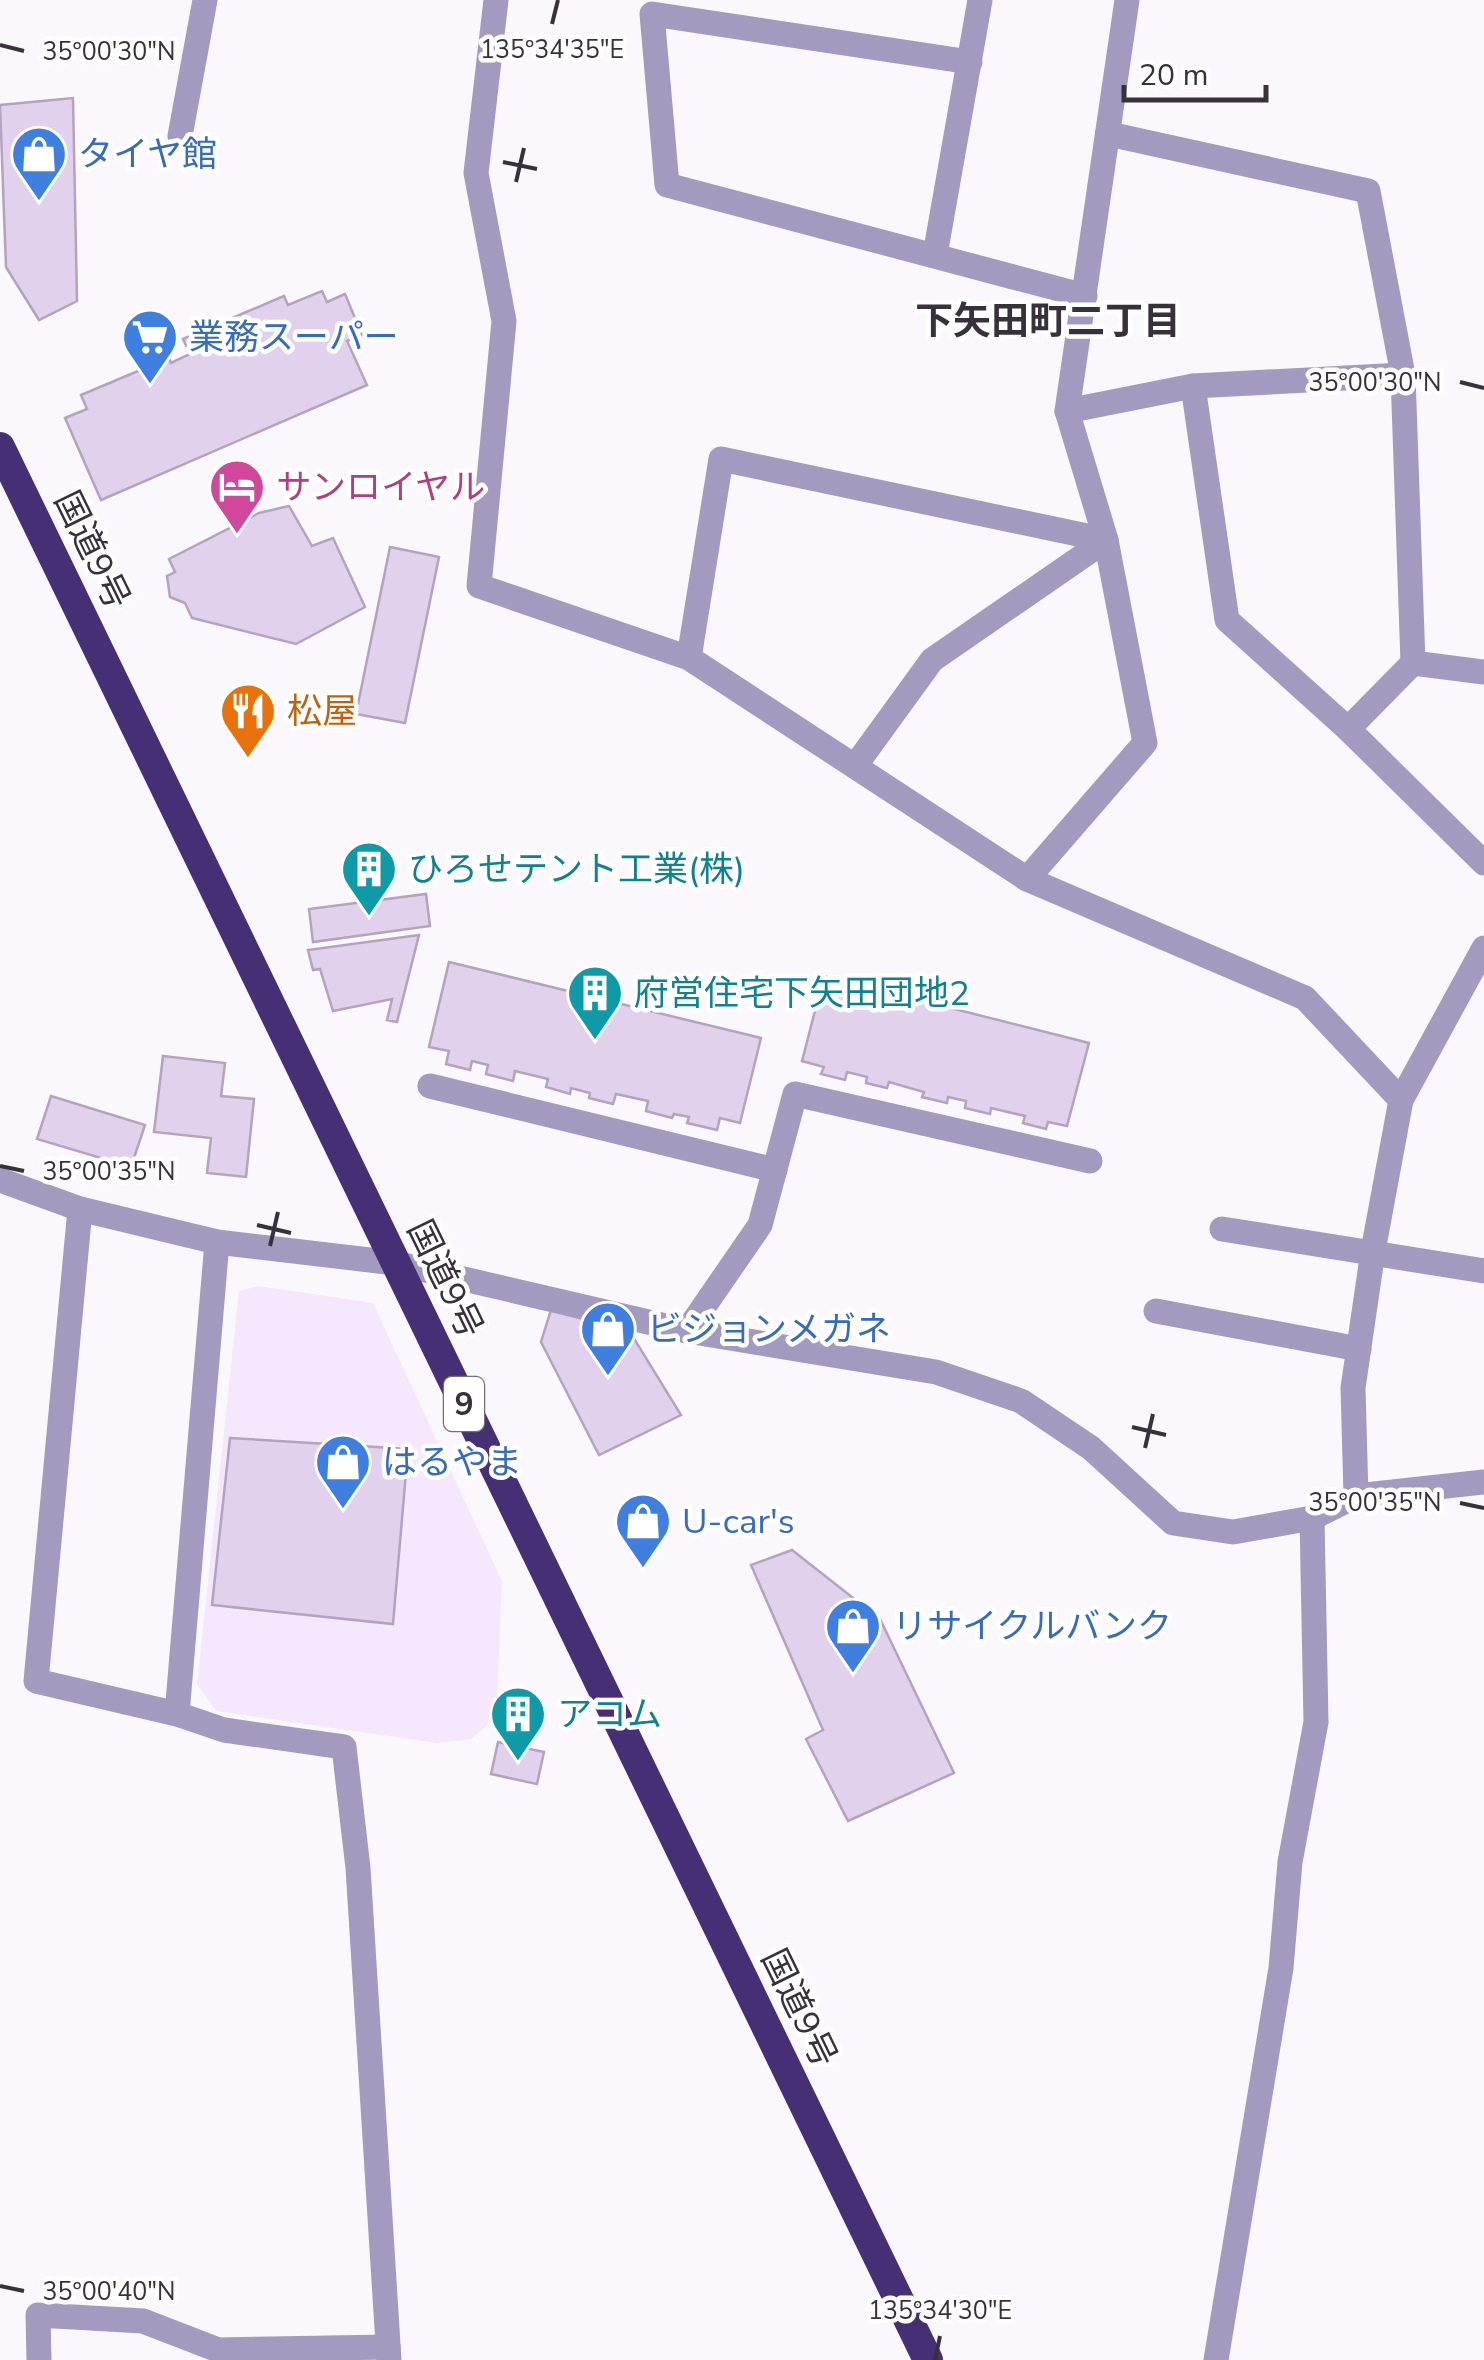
<svg xmlns="http://www.w3.org/2000/svg" width="1484" height="2360" font-family="'Nunito Sans','Noto Sans JP',sans-serif">
  <rect width="100%" height="100%" fill="#fbf8fd"/>
  <!-- built -->
  <path fill="#f5e7fd" d="M258,1286L373,1303L502,1581L497,1695L487,1725L471,1739L437,1743L216,1711L197,1684L239,1291Z"/>
  <!-- building -->
  <g fill="#e2d1ed" stroke="#b4a3be" stroke-width="2.5">
    <path d="M73,98L77,301L39,320L6,267L0,105Z"/>
    <path d="M322,291L327,302L345,294L362,335L347,341L367,385L101,500L65,418L87,409L81,395L169,358L171,363L190,354L183,339L284,296L288,305Z"/>
    <path d="M289,506L312,546L333,538L365,607L296,644L192,618L185,603L170,597L167,576L175,572L169,559L259,513Z"/>
    <path d="M390,547L439,557L405,723L356,714Z"/>
    <path d="M426,894L430,926L313,942L309,909Z"/>
    <path d="M419,935L397,1022L387,1020L392,999L333,1011L320,969L313,970L308,950Z"/>
    <path d="M449,962L761,1038L740,1123L720,1118L717,1130L687,1123L689,1117L674,1114L672,1118L646,1111L648,1101L616,1094L613,1104L589,1098L590,1093L571,1088L570,1094L546,1087L548,1079L515,1071L513,1081L486,1074L488,1065L472,1061L470,1070L446,1064L449,1051L429,1047Z"/>
    <path d="M824,976L1089,1043L1067,1126L1048,1122L1046,1129L1023,1123L1025,1116L991,1108L990,1114L965,1108L966,1101L948,1097L947,1103L922,1097L924,1092L889,1082L887,1088L866,1083L867,1077L847,1072L845,1080L821,1074L824,1067L802,1061Z"/>
    <path d="M163,1056L225,1063L221,1096L254,1099L246,1177L207,1173L211,1138L154,1132Z"/>
    <path d="M51,1096L145,1125L131,1167L37,1139Z"/>
    <path d="M551,1310L630,1332L681,1415L599,1455L541,1342Z"/>
    <path d="M230,1438L408,1449L393,1624L212,1605Z"/>
    <path d="M792,1550L880,1619L954,1773L848,1821L806,1739L823,1730L751,1565Z"/>
    <path d="M498,1742L544,1752L537,1784L491,1774Z"/>
  </g>
  <g fill="none" stroke-linecap="round" stroke-linejoin="round">
    <!-- minor -->
    <g stroke="#a39bbf" stroke-width="25">
      <path d="M496,0L476,173L504,321L479,586L689,658L1027,879L1305,998L1401,1100"/>
      <path d="M970,62L652,14L667,185L1085,296"/>
      <path d="M1109,134L1368,191L1403,375L1413,663L1348,729L1484,863"/>
      <path d="M180,136L205,0"/>
      <path d="M935,255L980,0"/>
      <path d="M1193,386L1227,620L1348,729"/>
      <path d="M1067,411L1193,386L1403,375"/>
      <path d="M689,658L721,459L1106,540L1145,743L1027,879"/>
      <path d="M1413,663L1484,672"/>
      <path d="M855,766L932,660L1106,540L1067,411L1127,0"/>
      <path d="M430,1086L775,1170"/>
      <path d="M0,1180L80,1209L217,1242L395,1263L687,1331L936,1372L1021,1401L1091,1448L1173,1523L1233,1532L1312,1518L1356,1496L1484,1482"/>
      <path d="M80,1209L36,1681L177,1714"/>
      <path d="M1222,1229L1484,1271"/>
      <path d="M217,1242L177,1714L224,1730L344,1747L358,1868L389,2360"/>
      <path d="M1156,1311L1359,1349"/>
      <path d="M687,1331L760,1225L795,1094L1090,1161"/>
      <path d="M1356,1496L1353,1388L1373,1251L1401,1100L1484,948"/>
      <path d="M39,2360L38,2315L143,2321L218,2350L388,2347"/>
      <path d="M1216,2360L1281,1968L1290,1862L1316,1722L1312,1518"/>
    </g>
    <!-- highway -->
    <path stroke="#472f76" stroke-width="30" d="M0,447L928,2360"/>
  </g>
  <!-- ticks -->
  <path fill="none" stroke="#38313c" stroke-width="4" d="M552,24L558,0M0,45L24,51M503,162L537,169M516,182L524,148M1460,382L1484,388M0,1166L24,1171M257,1225L291,1233M270,1246L278,1212M1132,1427L1166,1435M1145,1448L1153,1414M1460,1503L1484,1508M0,2286L24,2291M935,2360L940,2336"/>
  <!-- icons -->
  <defs>
    <g id="shop-pin" transform="scale(2.875)"><path d="M0 17L-7.5 6A9.5 9.5 0 1 1 7.5 6Z" fill="#3f7fe0" stroke="#fff"/><path d="M-5-2.5h2.3a2.7 3.5 0 0 1 5.4 0H5L5.5 6h-11ZM-1.5-2.5h3a1.5 2.3 0 0 0-3 0Z" fill="#fff"/></g>
    <g id="supermarket-pin" transform="scale(2.875)"><path d="M0 17L-7.5 6A9.5 9.5 0 1 1 7.5 6Z" fill="#3f7fe0" stroke="#fff"/><path d="M-6-5.5h2.5l.6 2H6L4.5 2H-2.5L-4.4-4H-6ZM-1.5 3.2a1.3 1.3 0 1 0 .1 0ZM3 3.2a1.3 1.3 0 1 0 .1 0Z" fill="#fff"/></g>
    <g id="hotel-pin" transform="scale(2.875)"><path d="M0 17L-7.5 6A9.5 9.5 0 1 1 7.5 6Z" fill="#d1479c" stroke="#fff"/><path d="M-6-4.5h1.5V1H6V5H4.5V3h-9V5H-6ZM-4 0a1.8 1.8 0 1 1 3.6 0ZM.5 0V-2.5h3Q6-2.5 6 0Z" fill="#fff"/></g>
    <g id="restaurant-pin" transform="scale(2.875)"><path d="M0 17L-7.5 6A9.5 9.5 0 1 1 7.5 6Z" fill="#e8710a" stroke="#fff"/><path d="M-5-6h1v4h1v-4h1v4h1v-4h1v5L-1.5 .5V6h-2V.5L-5-1ZM5-6V6H3V1.5H1.5Q1.5-4 5-6Z" fill="#fff"/></g>
    <g id="building-pin" transform="scale(2.875)"><path d="M0 17L-7.5 6A9.5 9.5 0 1 1 7.5 6Z" fill="#0f9aa8" stroke="#fff"/><path d="M-4-6H4V6H1V3H-1V6H-4ZM-2.5-4.3h1.7v1.8h-1.7ZM.8-4.3h1.7v1.8H.8ZM-2.5-1h1.7V.8h-1.7ZM.8-1h1.7V.8H.8Z" fill="#fff"/></g>
  </defs>
  <g fill-rule="evenodd">
    <use href="#shop-pin" x="39" y="154"/>
    <use href="#supermarket-pin" x="150" y="337"/>
    <use href="#hotel-pin" x="237" y="487"/>
    <use href="#restaurant-pin" x="248" y="711"/>
    <use href="#building-pin" x="369" y="869"/>
    <use href="#building-pin" x="595" y="993"/>
    <use href="#shop-pin" x="608" y="1329"/>
    <use href="#shop-pin" x="343" y="1462"/>
    <use href="#shop-pin" x="643" y="1521"/>
    <use href="#shop-pin" x="853" y="1626"/>
    <use href="#building-pin" x="518" y="1714"/>
  </g>
  <g text-anchor="middle" dominant-baseline="central" stroke-width="9" stroke-linejoin="round" paint-order="stroke">
    <!-- shield labels -->
    <rect fill="#fff" stroke="#746f76" stroke-width="2.5" x="444" y="1377" width="40" height="54" rx="8"/>
    <g font-size="32" font-weight="bold" fill="#38313c">
      <text x="464" y="1404">9</text>
    </g>
    <!-- shop labels -->
    <g font-size="35" fill="#366cbe" stroke="#fff" text-anchor="start">
      <text x="78" y="154">タイヤ館</text>
      <text x="189" y="337">業務スーパー</text>
      <text x="647" y="1329">ビジョンメガネ</text>
      <text x="382" y="1462">はるやま</text>
      <text x="682" y="1521">U-car's</text>
      <text x="892" y="1626">リサイクルバンク</text>
    </g>
    <!-- hotel labels -->
    <g font-size="35" fill="#b23c85" stroke="#fff" text-anchor="start">
      <text x="276" y="487">サンロイヤル</text>
    </g>
    <!-- street labels -->
    <g font-size="35" fill="#38313c" stroke="#fff">
      <text transform="translate(92 550) rotate(64)">国道9号</text>
      <text transform="translate(445 1279) rotate(64)">国道9号</text>
      <text transform="translate(799 2008) rotate(64)">国道9号</text>
    </g>
    <!-- food labels -->
    <g font-size="35" fill="#c56008" stroke="#fff" text-anchor="start">
      <text x="287" y="711">松屋</text>
    </g>
    <!-- culture labels -->
    <g font-size="35" fill="#0d838f" stroke="#fff" text-anchor="start">
      <text x="408" y="869">ひろせテント工業(株)</text>
      <text x="634" y="993">府営住宅下矢田団地2</text>
      <text x="557" y="1714">アコム</text>
    </g>
    <!-- neighbourhood labels -->
    <g font-size="38" font-weight="bold" fill="#38313c" stroke="#fff">
      <text x="1048" y="321">下矢田町二丁目</text>
    </g>
  </g>
  <g font-size="25" text-anchor="middle" fill="#38313c" stroke="#fff" stroke-width="9" stroke-linejoin="round" paint-order="stroke">
    <text x="552" y="58">135°34'35"E</text>
    <text x="109" y="60">35°00'30"N</text>
    <text x="1375" y="391">35°00'30"N</text>
    <text x="109" y="1180">35°00'35"N</text>
    <text x="1375" y="1511">35°00'35"N</text>
    <text x="109" y="2300">35°00'40"N</text>
    <text x="940" y="2319">135°34'30"E</text>
  </g>
  <!-- scale -->
  <path d="M1124 85v15h142v-15" fill="none" stroke="#38313c" stroke-width="5"/>
  <text x="1139" y="85" font-size="30" fill="#38313c" stroke="#ffffff" stroke-width="8" paint-order="stroke">20 m</text>
</svg>
